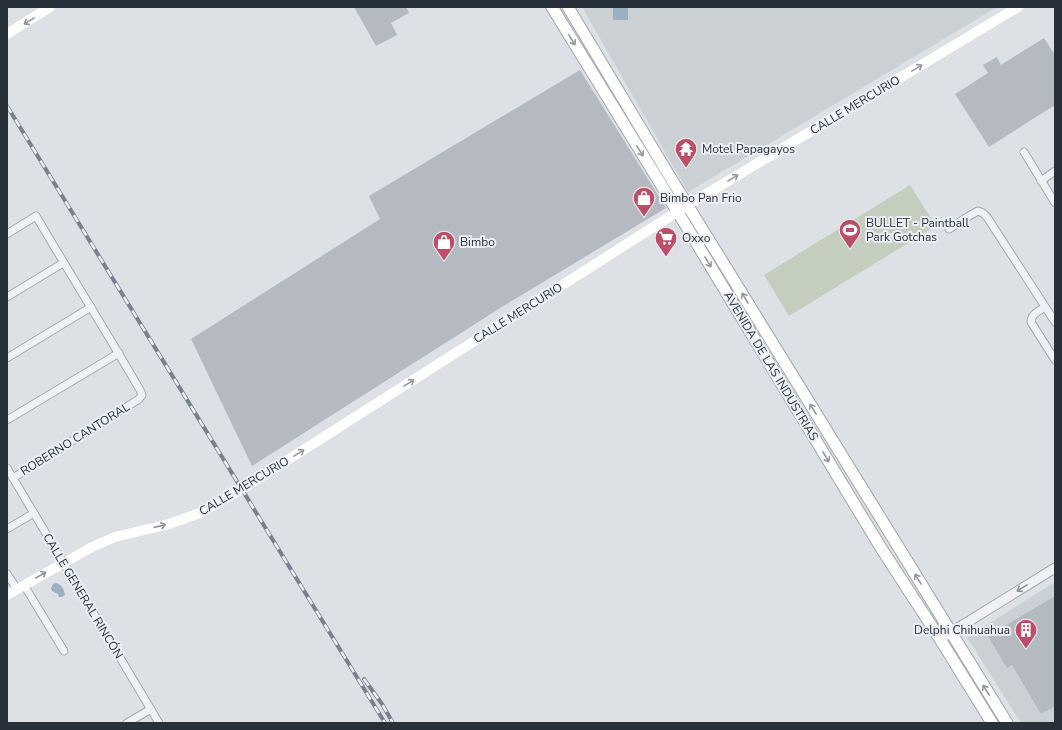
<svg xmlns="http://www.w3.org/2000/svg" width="1062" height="730" font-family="'Nunito Sans',sans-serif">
  <rect width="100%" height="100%" fill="#dde1e5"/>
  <!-- built -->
  <g fill="#cbd0d5">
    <path d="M582,7H997L688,192Z"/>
    <path d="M1055,582V723H1021L967,637Z"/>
  </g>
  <!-- green -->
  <path fill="#c4cebf" d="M910,185L936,226L789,316L764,275Z"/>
  <!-- water -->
  <g fill="#9bb1c1">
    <rect x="613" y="7" width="15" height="13"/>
    <path d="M55,583C62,584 64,589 65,595L62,597H59L58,594L52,591L51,588L53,584Z"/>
  </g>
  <!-- building -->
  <g fill="#b5bac1">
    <path d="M354,7H406L409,13L391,23L397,35L376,46Z"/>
    <path d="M1044,38L1055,55V105L989,147L955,94L988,73L983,65L997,57L1001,65Z"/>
    <path d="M580,70L666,208L505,305L252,466L191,339L380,219L369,196Z"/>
    <path d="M1055,596V706L1041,714L1012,665L1007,668L988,636Z"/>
  </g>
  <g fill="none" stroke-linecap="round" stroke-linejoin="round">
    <!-- minor casing -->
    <g stroke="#a3a8ae" stroke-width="9">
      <g id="minor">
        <path d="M1024,152L1055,203"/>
        <path d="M1041,181L1055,171"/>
        <path d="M949,229L969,216L978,211L983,213L987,217L1055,322"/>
        <path d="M7,234L36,216C70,274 106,331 140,390L142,395L139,399L136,401L13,478"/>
        <path d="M7,297L63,263"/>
        <path d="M1045,307C1039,311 1031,314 1031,322L1055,360"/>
        <path d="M7,358L91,307"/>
        <path d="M7,420L119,353"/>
        <path d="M7,468L159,723"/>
        <path d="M7,529L34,513"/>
        <path d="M7,574L17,589"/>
        <path d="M24,585L64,651"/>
        <path d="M127,723L151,709"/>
      </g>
    </g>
    <!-- tertiary casing -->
    <g stroke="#a3a8ae" stroke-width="11">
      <path id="tertiary" d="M940,639L1055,568"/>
    </g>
    <!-- primary casing -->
    <g stroke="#9da6af" stroke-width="13">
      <g id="primary">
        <path d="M552,7L665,191L881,548L940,639L992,723"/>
        <path d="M568,7L667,172L1007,723"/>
      </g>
    </g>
    <!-- minor -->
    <use href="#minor" stroke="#eff1f4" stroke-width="7"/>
    <!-- tertiary -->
    <use href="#tertiary" stroke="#eff1f4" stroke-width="9"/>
    <!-- secondary -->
    <g stroke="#fff" stroke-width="10">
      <path d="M7,34L50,7"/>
      <path d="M7,595L92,547L115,537L169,524L200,513L242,489L688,205L1018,7"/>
    </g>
    <!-- primary -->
    <use href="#primary" stroke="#fff" stroke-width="11"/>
    <!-- rail casing -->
    <g stroke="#78818c" stroke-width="4">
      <g id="rail">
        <path d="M7,106L385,723"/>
        <path d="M364,679L382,704L393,723"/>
      </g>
    </g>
    <!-- rail -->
    <use href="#rail" stroke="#eceff3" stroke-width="2.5" stroke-dasharray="8" stroke-linecap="butt"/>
  </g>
  <!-- one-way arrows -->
  <defs><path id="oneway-shaft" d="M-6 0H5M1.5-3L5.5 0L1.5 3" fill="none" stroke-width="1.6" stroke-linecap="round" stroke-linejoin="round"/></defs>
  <g stroke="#94989c">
    <use href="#oneway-shaft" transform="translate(29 21) rotate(148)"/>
    <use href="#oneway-shaft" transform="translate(572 40) rotate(58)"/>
    <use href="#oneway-shaft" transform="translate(917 68) rotate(-31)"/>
    <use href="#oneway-shaft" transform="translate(640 151) rotate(58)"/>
    <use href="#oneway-shaft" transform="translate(733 178) rotate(-31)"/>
    <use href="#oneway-shaft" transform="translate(708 262) rotate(59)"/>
    <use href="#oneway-shaft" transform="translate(745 298) rotate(-121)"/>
    <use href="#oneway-shaft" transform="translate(409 383) rotate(-32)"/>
    <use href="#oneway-shaft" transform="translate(813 409) rotate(-122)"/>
    <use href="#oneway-shaft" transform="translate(299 453) rotate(-32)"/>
    <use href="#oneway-shaft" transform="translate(826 457) rotate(59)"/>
    <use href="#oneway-shaft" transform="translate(160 526) rotate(-13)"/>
    <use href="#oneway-shaft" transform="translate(41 575) rotate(-30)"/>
    <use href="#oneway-shaft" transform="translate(918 579) rotate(-122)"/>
    <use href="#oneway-shaft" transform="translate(986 690) rotate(-122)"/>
  </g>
  <use stroke="#8c9096" href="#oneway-shaft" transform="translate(1022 588) rotate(149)"/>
  <!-- icons -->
  <defs>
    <g id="temple-pin" transform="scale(1.15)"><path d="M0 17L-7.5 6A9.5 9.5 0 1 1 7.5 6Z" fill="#bd4e67" stroke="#eceff3"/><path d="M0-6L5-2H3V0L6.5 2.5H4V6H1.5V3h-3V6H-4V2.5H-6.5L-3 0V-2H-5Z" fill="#fff"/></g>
    <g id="shop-pin" transform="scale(1.15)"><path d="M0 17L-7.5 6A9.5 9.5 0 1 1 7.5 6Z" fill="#bd4e67" stroke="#eceff3"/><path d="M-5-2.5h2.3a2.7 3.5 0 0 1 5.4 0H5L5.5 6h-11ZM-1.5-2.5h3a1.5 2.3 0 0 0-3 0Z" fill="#fff"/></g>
    <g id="stadium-pin" transform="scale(1.15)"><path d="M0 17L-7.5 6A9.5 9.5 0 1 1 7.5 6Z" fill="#bd4e67" stroke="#eceff3"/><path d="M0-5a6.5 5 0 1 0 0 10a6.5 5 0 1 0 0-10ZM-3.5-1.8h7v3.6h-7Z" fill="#fff"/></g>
    <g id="supermarket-pin" transform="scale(1.15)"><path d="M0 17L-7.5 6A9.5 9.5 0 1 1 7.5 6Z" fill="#bd4e67" stroke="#eceff3"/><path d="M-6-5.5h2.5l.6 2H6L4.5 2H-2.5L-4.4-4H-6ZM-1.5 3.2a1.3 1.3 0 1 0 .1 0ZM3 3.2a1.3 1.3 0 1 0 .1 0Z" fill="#fff"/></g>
    <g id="building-pin" transform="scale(1.15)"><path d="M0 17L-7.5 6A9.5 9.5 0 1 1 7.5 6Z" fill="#bd4e67" stroke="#eceff3"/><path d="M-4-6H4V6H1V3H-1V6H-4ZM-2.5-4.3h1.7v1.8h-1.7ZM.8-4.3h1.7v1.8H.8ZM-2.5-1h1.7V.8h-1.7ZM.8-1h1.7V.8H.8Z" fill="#fff"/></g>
  </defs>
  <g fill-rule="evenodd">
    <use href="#temple-pin" x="686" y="149"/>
    <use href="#shop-pin" x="644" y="198"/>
    <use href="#stadium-pin" x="850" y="230"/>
    <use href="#supermarket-pin" x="666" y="238"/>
    <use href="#shop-pin" x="444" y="242"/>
    <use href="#building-pin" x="1026" y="630"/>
  </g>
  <g text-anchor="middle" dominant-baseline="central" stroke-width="4" stroke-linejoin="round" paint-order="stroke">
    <!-- street labels -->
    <g font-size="12" fill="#283039" stroke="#eceff3">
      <text transform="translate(855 105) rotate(-31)">CALLE MERCURIO</text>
      <text transform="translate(518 313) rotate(-32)">CALLE MERCURIO</text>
      <text transform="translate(771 366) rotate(59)">AVENIDA DE LAS INDUSTRIAS</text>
      <text transform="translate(75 439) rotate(-32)">ROBERNO CANTORAL</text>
      <text transform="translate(244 486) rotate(-31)">CALLE MERCURIO</text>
      <text transform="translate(83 596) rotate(59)">CALLE GENERAL RINCÓN</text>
    </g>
    <!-- poi labels -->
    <g font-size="12" fill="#283039" stroke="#eceff3" text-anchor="start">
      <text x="702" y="149">Motel Papagayos</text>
      <text x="660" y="198">Bimbo Pan Frio</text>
      <text x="866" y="223">BULLET - Paintball<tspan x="866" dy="14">Park Gotchas</tspan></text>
      <text x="682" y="238">Oxxo</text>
      <text x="460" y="242">Bimbo</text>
      <text x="1010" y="630" text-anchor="end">Delphi Chihuahua</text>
    </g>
  </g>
  <!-- border -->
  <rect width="1062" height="730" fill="none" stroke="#283039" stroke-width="16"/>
</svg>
